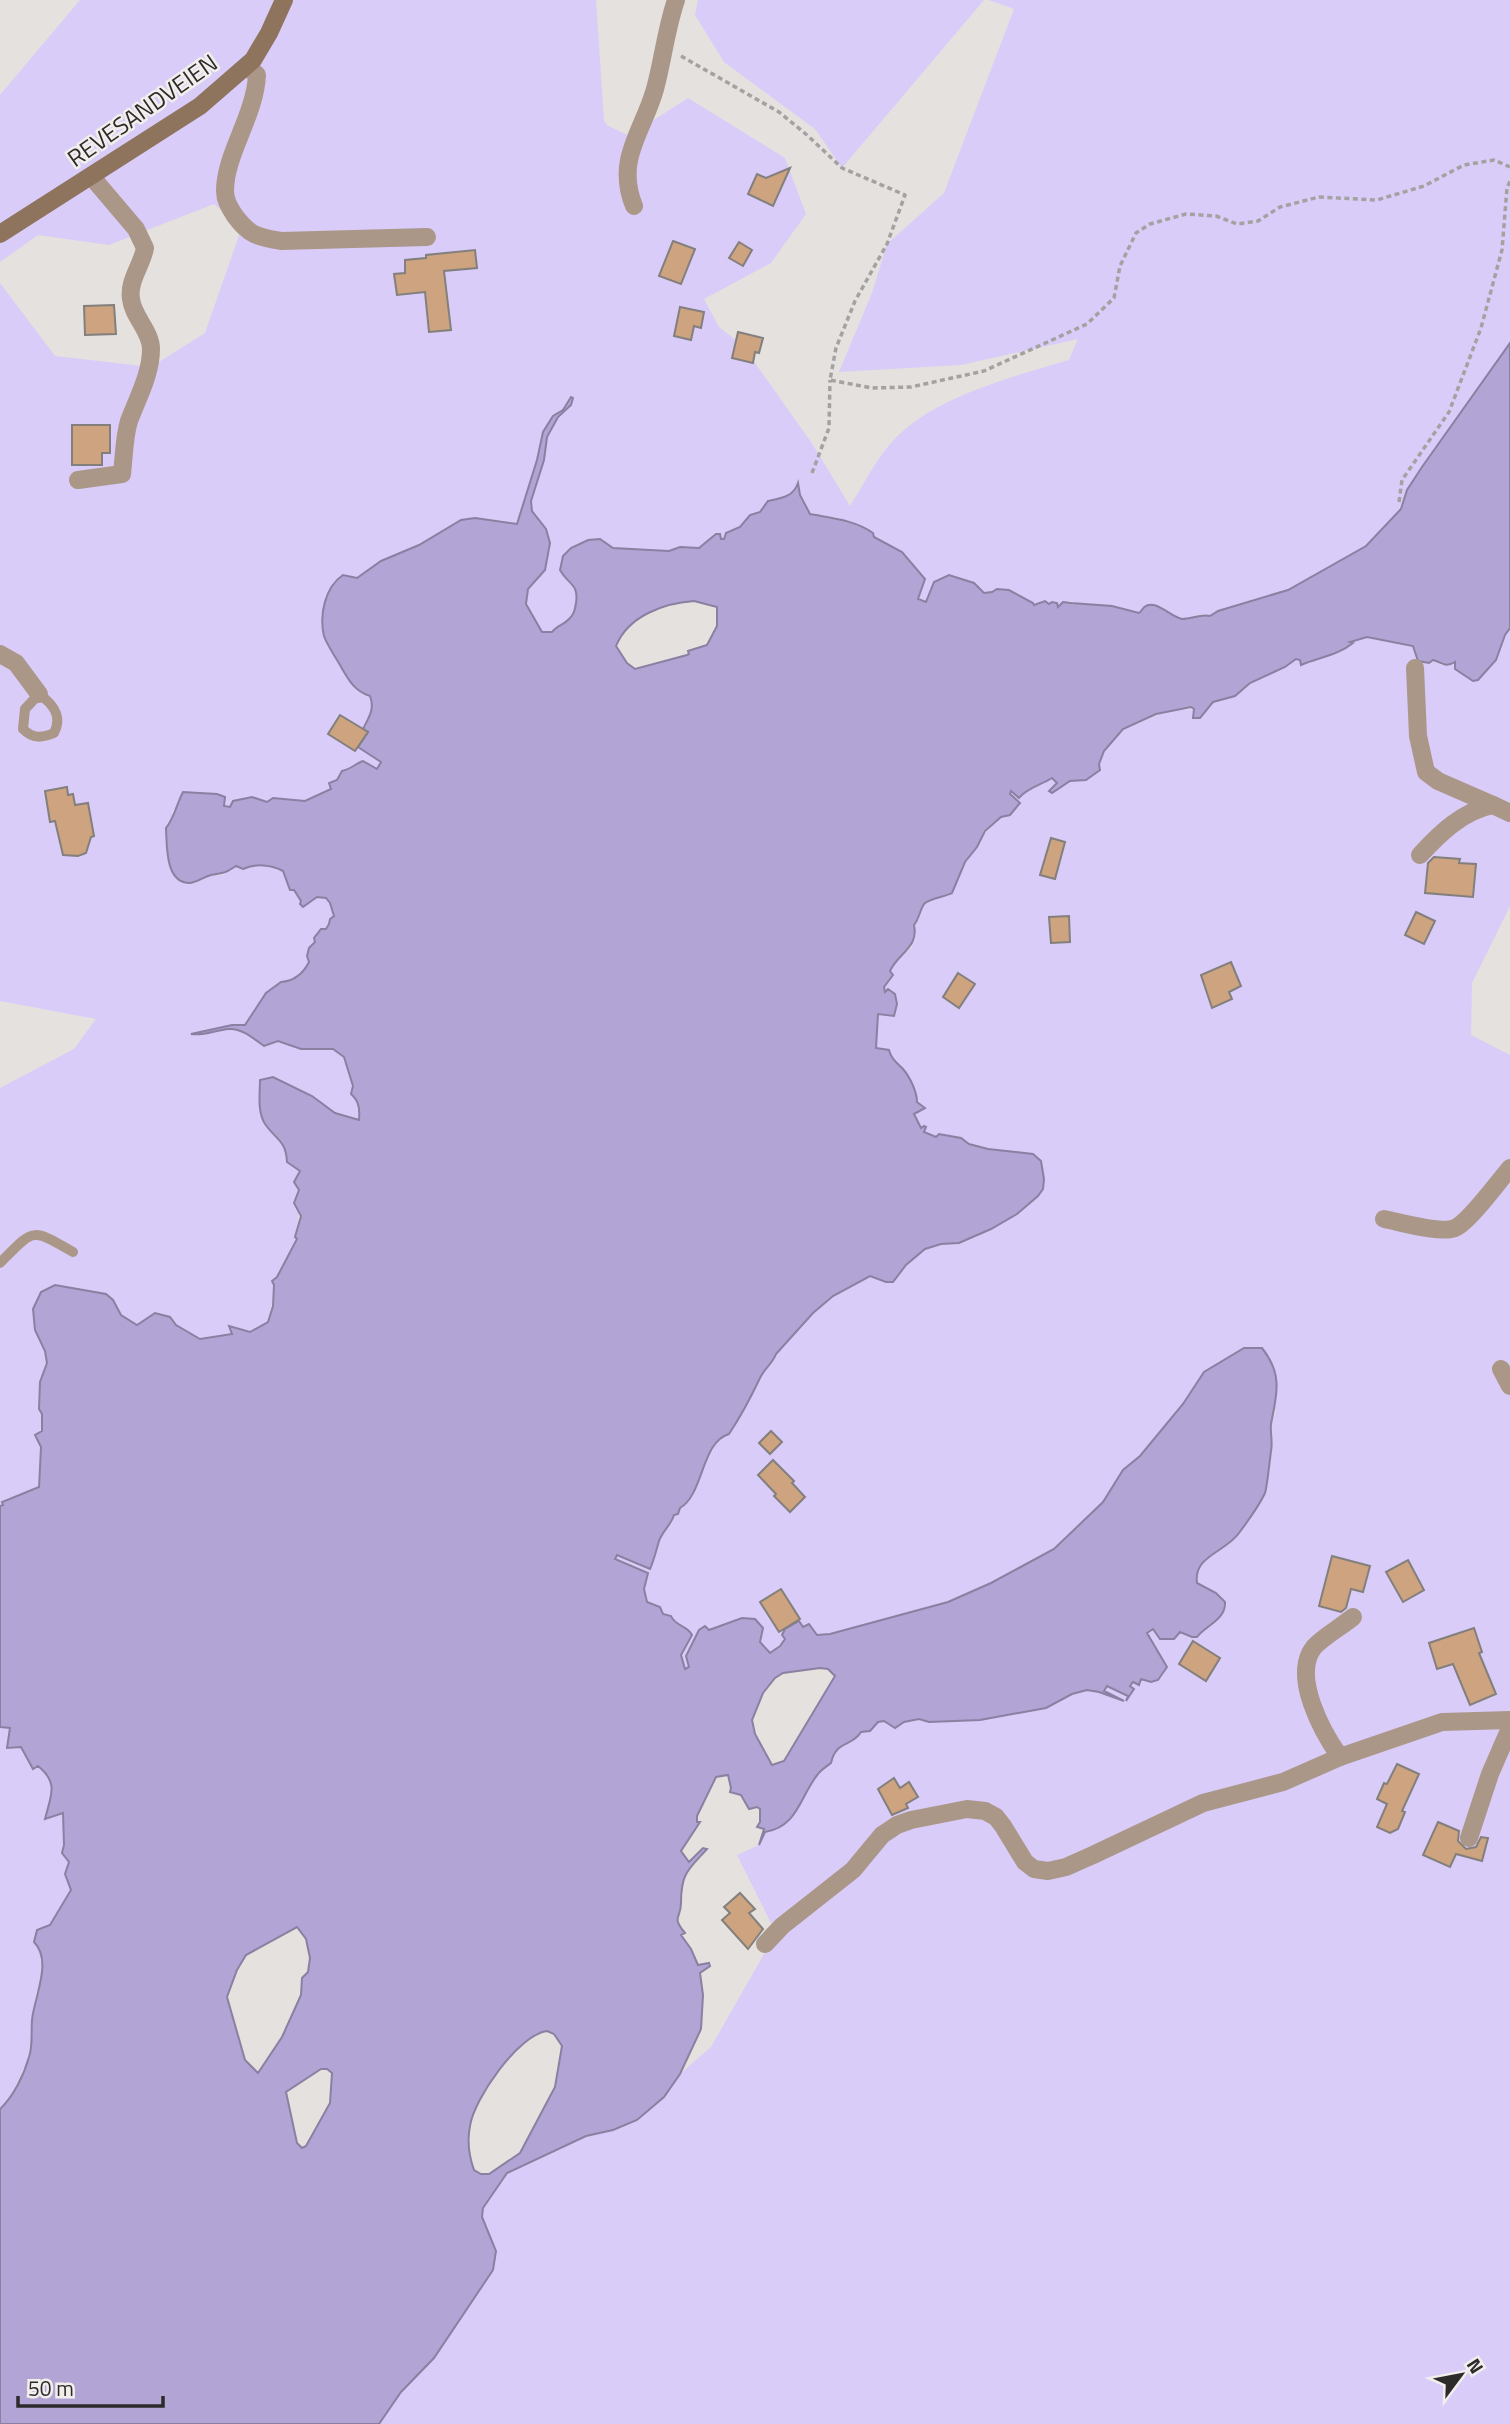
<svg xmlns="http://www.w3.org/2000/svg" width="1510" height="2424" font-family="'Titillium Web',sans-serif">
  <rect width="100%" height="100%" fill="#e4e1df"/>
  <!-- green -->
  <g fill="#d9ccf9">
    <path d="M80,0H596L604,121L607,125L629,136L688,98L785,158L806,214L771,263L704,299L719,327L743,346L813,445L850,506C863,486 875,461 891,443C931,397 1012,377 1069,360L1078,339L961,365L839,372L872,293L887,244L944,193L1014,9L989,0H1510V343L1422,467L1407,490L1401,509L1366,546L1288,590L1218,611L1210,616L1201,614L1186,619H1177L1168,612L1139,613L1068,601L1057,608L1049,604L1034,606L1033,603L1009,590L984,593L974,583L927,602L918,599L925,579L902,552L873,537L866,528L835,517L810,514L800,495L799,485L786,498L768,501L760,512L750,515L740,527L726,533L724,539L716,534L699,548L680,547L669,551L613,548L561,573C574,585 586,602 570,619C564,625 557,625 552,633L542,632C525,603 518,594 545,570L546,529L532,511L531,501L544,460L547,437L558,417L571,405L553,416L543,432L537,460L517,524L476,518L461,520L419,545L381,561L357,578L343,575L361,693L370,696C375,709 369,717 363,729L368,732L381,762L377,769L363,761L337,780L332,789L305,801L267,802L259,798L230,807L173,810L171,822L193,883L211,875H223L236,866H266L283,871L290,890H294L301,901L317,897L326,898L330,903L334,916L326,929H321C312,941 311,960 303,975L289,979L266,993L245,1025H232L193,1034C207,1036 220,1027 233,1029C245,1031 255,1040 264,1046L278,1041L301,1049L333,1048L344,1057L360,1110L359,1121L335,1113L312,1096L265,1124C277,1136 286,1144 287,1162L300,1171C298,1194 301,1213 295,1237L297,1239L277,1277L268,1322L250,1332L230,1326L233,1334L200,1339L176,1325L170,1318L138,1325L121,1315L113,1300L35,1330L45,1351L47,1363L40,1383L39,1408L42,1414V1431L38,1483L39,1488L2,1502L3,1505L0,1506V1088L74,1049L96,1019L0,1001V283L55,356L151,367L205,333L242,227L214,204L109,245L38,235L0,262V95Z"/>
    <path d="M698,0H984L842,168L815,129L724,62L695,15Z"/>
    <path d="M1510,628V906L1472,983L1471,1035L1510,1055V2424H379L401,2392L434,2358L496,2251L482,2217L483,2208L507,2173L586,2136L613,2130L637,2120L664,2097L680,2074L711,2047L776,1933L737,1855L759,1845L765,1832C798,1827 800,1796 818,1774C821,1770 827,1766 831,1763C836,1740 852,1747 861,1732L870,1731L878,1722L884,1721L895,1727C907,1721 916,1718 929,1722L1046,1708L1072,1694L1087,1690L1099,1692L1123,1701L1104,1691L1107,1686L1129,1696L1133,1681L1139,1684L1140,1678L1151,1682L1146,1633C1159,1625 1179,1631 1192,1637L1216,1593L1197,1583L1196,1573L1200,1565L1237,1536L1266,1491L1268,1464L1272,1449L1271,1426L1276,1411L1204,1372L1183,1404L1140,1456L1123,1470L1103,1502L1054,1549L991,1583L948,1602L830,1634L816,1635L809,1624L785,1639L770,1653L760,1642L709,1630L700,1631L686,1656L689,1667L685,1669L681,1655L692,1636C688,1626 675,1626 671,1616L663,1614L660,1607L647,1602L644,1589L648,1573L615,1559L617,1555L649,1569L659,1540L671,1524L674,1515L691,1496L697,1481L701,1476L706,1457L718,1441L734,1427L749,1398L754,1393L761,1375L775,1359L776,1354L813,1313L833,1296L870,1276L886,1282H893C914,1254 923,1245 959,1243L1033,1154L988,1149L969,1144L961,1138L937,1137L924,1132L922,1131L926,1128H921L914,1114L924,1108L917,1102C916,1079 896,1059 876,1048L878,1014L884,987L894,962L912,947C913,936 918,904 930,900C937,898 944,897 952,893C969,852 983,829 1020,802L1009,794L1012,791C1027,794 1040,786 1052,777L1058,783L1052,793L1070,781L1086,780C1099,764 1105,742 1122,730C1126,727 1133,726 1137,724C1166,710 1176,709 1207,709L1213,702L1235,696L1250,683L1285,667L1296,659L1301,660V665L1315,658L1328,657L1350,642L1367,637L1413,646L1429,663L1435,661L1441,665L1456,662L1496,660L1505,635Z"/>
    <path d="M0,1727H10L33,1768L37,1766C59,1783 51,1794 45,1818L63,1813L64,1845L62,1853L69,1862L65,1874L71,1890L38,1946L43,1969L41,1985L36,1993L32,2021L30,2056L8,2101L0,2109Z"/>
  </g>
  <!-- water -->
  <path fill="#b2a4d4" stroke="#8a80a1" stroke-width="2" fill-rule="evenodd" d="M1510,343V628L1505,635L1496,660L1478,680L1473,681L1455,669V662C1445,668 1443,663 1433,660L1429,663L1418,661L1413,646L1367,637L1350,642L1353,643C1337,656 1319,657 1301,665L1300,660L1296,659L1285,667L1250,683L1235,696L1213,702L1200,718H1193L1194,709L1191,707L1156,714L1123,729L1104,751L1099,764L1100,770L1086,780L1070,781L1052,793L1049,791L1057,783L1052,778C1041,785 1027,788 1019,798L1011,791L1010,794L1020,803L1010,815L1001,817L985,831L977,847L965,862L952,893C945,897 929,898 924,904C920,910 919,919 914,925C919,948 898,953 890,971L893,975L884,987L885,992L888,989L895,994L897,1004L894,1016L878,1014L876,1048L889,1050C891,1059 897,1063 903,1069C910,1077 917,1092 917,1102L925,1108L914,1114L921,1128L924,1126L926,1127L924,1132L936,1137L939,1134L961,1138L969,1144L988,1149L1033,1154L1041,1161L1044,1179L1043,1189L1038,1196L1017,1214L991,1229L959,1243L941,1244L925,1249L906,1265L893,1282H886L870,1276L833,1296L813,1313L776,1354C773,1363 764,1369 760,1378C751,1397 741,1416 729,1434C701,1442 704,1494 680,1508L678,1514L674,1515C671,1525 662,1532 659,1541C656,1551 654,1560 650,1569L617,1555L615,1559L648,1573L644,1589L647,1602L660,1607L663,1614L671,1616C675,1626 688,1626 692,1635L681,1655L685,1669L689,1667L686,1656L699,1630L705,1626L709,1630L742,1618L755,1619L763,1628L760,1642L770,1653L780,1646L785,1639L782,1635L785,1629L799,1621L803,1627L809,1624L817,1635L830,1634L948,1602L991,1583L1054,1549L1103,1502L1123,1470L1140,1456L1183,1404L1204,1372L1244,1348H1262C1283,1374 1277,1394 1271,1424C1270,1433 1273,1442 1271,1451C1270,1458 1267,1488 1265,1493C1259,1506 1248,1521 1239,1533C1226,1552 1193,1556 1197,1583L1216,1593L1225,1602C1226,1620 1205,1626 1197,1637H1192L1180,1632L1174,1639H1160L1153,1629L1147,1633L1167,1667L1158,1680L1151,1682L1141,1679L1139,1685L1133,1682L1130,1686L1134,1689L1126,1701L1128,1696L1107,1686L1104,1691L1124,1701L1099,1692L1087,1690L1072,1694L1046,1708L980,1720L929,1722L919,1719L904,1722L895,1728L884,1721L878,1722L870,1731L861,1732C852,1747 836,1740 831,1763C827,1766 821,1770 818,1774C800,1796 798,1827 765,1832L759,1845L764,1829L757,1827L760,1822V1809L757,1807L749,1809L741,1795L730,1792L731,1788L728,1775L716,1777L697,1816V1822H700L681,1851L689,1862L703,1848L707,1849C688,1870 681,1873 681,1903C681,1919 671,1916 685,1933L681,1935L691,1949L698,1965L709,1963L710,1966L700,1973L703,1995L701,2029L680,2074L664,2097L637,2120L613,2130L586,2136L507,2173L483,2208L482,2217L496,2251L493,2270L434,2358L401,2392L379,2424H0V2109C13,2097 24,2075 29,2057C33,2046 31,2032 32,2020C34,1998 53,1961 34,1942L37,1930L50,1925L71,1890L65,1874L69,1862L62,1853L64,1845L63,1813L45,1819C51,1795 59,1783 38,1766L33,1769L21,1747L7,1748L10,1728L0,1727V1506L3,1505L2,1502L39,1487L41,1447L35,1435L42,1431V1414L39,1409L40,1382L47,1363L45,1351L35,1330L33,1309L41,1292L55,1285L106,1294L113,1300L121,1315L137,1325L155,1313L170,1317L176,1325L200,1339L232,1334L229,1326L250,1332L268,1322L273,1306L274,1285L272,1281L277,1277L297,1239L295,1237L301,1216L294,1203L299,1190L294,1182L300,1171L287,1162C286,1140 276,1140 265,1124C257,1111 260,1094 260,1080L273,1077L312,1096L335,1113L359,1120C360,1109 359,1101 351,1094L353,1086L344,1057L333,1049H301L278,1041L264,1046C254,1039 242,1028 229,1029C215,1030 205,1036 191,1034L232,1025H245L266,993L281,982C294,981 303,974 309,962L307,956L309,948L315,942L314,938L321,929H326L329,924L330,919L334,916L330,903L326,898L317,897L303,907L300,904L301,901L294,890H290L283,871C272,865 255,863 243,869L236,866C222,875 225,872 211,875C203,877 198,882 190,883C165,883 167,846 166,828C174,819 177,803 183,792L217,794L225,797L224,806L230,807L233,801L252,797L267,802L273,798L305,801L331,789L329,783L337,780L342,771C351,769 355,764 363,761L377,769L381,762L358,747L368,732L363,729C369,717 375,709 370,696C354,691 348,679 340,665C335,656 327,645 324,636C319,615 325,587 343,575L357,578L381,561L419,545L461,520L475,518L517,524L537,460L543,432L553,416L563,410L571,397L573,398L571,405L558,417L547,437L544,460L531,501L532,511L546,529L550,543L545,570L528,589L526,604L542,632H552C557,625 564,625 569,619C574,615 575,609 576,603C579,583 568,585 560,570L563,556L571,548L588,540L600,539L613,548L669,551L680,547L699,548L716,534H720L721,539H724L726,533L740,527L750,515L760,512L768,501C782,498 793,497 798,483L800,495L810,514C831,518 855,520 873,533L874,537L902,552L925,579L918,599L926,602L934,582L949,575L974,583L984,593L992,592L997,589L1009,590L1033,603L1034,605L1045,601L1049,604L1052,602L1057,603L1058,607L1063,602L1071,603L1112,606L1139,613C1142,611 1143,607 1146,606C1157,600 1172,618 1182,619C1192,619 1199,614 1210,616L1218,611L1288,590L1366,546L1401,509L1407,490L1422,467ZM694,601L717,607V626L707,645L688,651L689,654L687,655L635,669L627,663L616,646C628,616 664,603 694,601ZM820,1668L828,1669L835,1676L784,1761L772,1765L755,1734L752,1720L763,1693L775,1678L783,1673ZM297,1927L306,1939L310,1958L308,1972L302,1978L301,1995L282,2037L258,2073L245,2060L227,1997L237,1970L246,1955ZM547,2031L554,2034L562,2046L555,2087L520,2153L489,2174H481L474,2170C469,2156 467,2141 470,2126C474,2099 518,2035 547,2031ZM321,2069H327L332,2073L330,2103L306,2146L302,2148L297,2143L286,2092Z"/>
  <!-- building -->
  <g fill="#cda380" stroke="#827f7d" stroke-width="2">
    <path d="M790,168L773,206L748,194L757,174L766,178Z"/>
    <path d="M673,241L695,249L681,284L659,276Z"/>
    <path d="M739,242L752,250L743,266L729,258Z"/>
    <path d="M475,250L477,268L444,271L451,330L429,332L425,292L397,295L394,274L405,273V260L426,258V255Z"/>
    <path d="M114,305L116,334L85,335L84,306Z"/>
    <path d="M680,307L704,312L701,328L694,326L691,340L674,336Z"/>
    <path d="M738,332L763,338L759,353L755,352L753,363L732,358Z"/>
    <path d="M72,425H110V453H102V465H72Z"/>
    <path d="M340,715L368,732L355,751L328,734Z"/>
    <path d="M67,787L68,795L73,794L75,805L88,803L94,836L91,837L86,853L78,856L63,855L55,821L50,822L45,791Z"/>
    <path d="M1051,838L1065,842L1055,879L1040,875Z"/>
    <path d="M1434,857L1460,859L1459,863L1476,864L1473,897L1425,893L1428,863Z"/>
    <path d="M1416,912L1435,921L1424,944L1405,935Z"/>
    <path d="M1069,916L1070,942L1051,943L1049,917Z"/>
    <path d="M1231,962L1241,986L1229,992L1232,999L1212,1008L1201,975Z"/>
    <path d="M958,973L975,984L959,1008L943,997Z"/>
    <path d="M771,1431L782,1442L770,1454L759,1443Z"/>
    <path d="M773,1460L794,1481L792,1483L805,1497L790,1512L774,1496L776,1494L758,1475Z"/>
    <path d="M1332,1556L1370,1566L1363,1592L1351,1589L1346,1608L1341,1612L1319,1606Z"/>
    <path d="M1408,1560L1424,1590L1403,1602L1386,1572Z"/>
    <path d="M781,1589L800,1619L779,1632L760,1602Z"/>
    <path d="M1474,1628L1482,1652L1479,1653L1496,1694L1470,1705L1453,1664L1437,1669L1429,1643Z"/>
    <path d="M1193,1641L1220,1658L1206,1681L1179,1664Z"/>
    <path d="M1397,1764L1419,1774L1402,1811L1405,1812L1398,1829L1390,1833L1377,1827L1387,1804L1377,1799L1384,1783L1387,1784Z"/>
    <path d="M894,1778L900,1788L909,1782L918,1797L906,1804L908,1808L892,1815L878,1789Z"/>
    <path d="M1438,1822L1459,1831L1458,1841L1466,1849L1476,1847L1481,1837L1488,1838L1482,1861L1456,1854L1450,1867L1423,1855Z"/>
    <path d="M740,1893L755,1909L749,1913L763,1929L748,1949L722,1920L730,1913L724,1907Z"/>
  </g>
  <g fill="none" stroke-linecap="round" stroke-linejoin="round">
    <!-- path -->
    <g stroke="#a4a2a0" stroke-width="3.5" stroke-dasharray="5 3.5" stroke-linecap="butt">
      <path d="M681,56L779,112L807,135L842,168L905,195L887,244L855,301L836,348L830,380L872,388L911,387L984,371L1087,324L1114,298L1120,266L1136,233L1150,224L1186,214L1216,216L1237,224L1258,221L1280,207L1319,197L1377,200L1424,186L1464,165L1494,160L1510,167"/>
      <path d="M812,473L829,428L830,380"/>
      <path d="M1399,502L1402,480L1449,412L1481,328L1502,250L1507,188L1510,181"/>
    </g>
    <!-- service -->
    <g stroke="#aa9788" stroke-width="10">
      <path d="M39,694C53,704 63,716 54,733C42,738 33,739 23,729L25,709Z"/>
      <path d="M0,1263C34,1229 30,1227 73,1252"/>
    </g>
    <!-- minor -->
    <g stroke="#aa9788" stroke-width="18">
      <path d="M247,66L257,75C255,116 225,154 225,191C225,201 230,208 235,216C250,236 258,237 281,241L427,237"/>
      <path d="M634,206C615,159 643,132 655,89C663,60 666,29 676,0"/>
      <path d="M78,480L122,474C124,457 124,437 129,421C138,397 151,374 151,349C151,331 133,317 131,299C128,281 142,265 145,248L136,229L91,176"/>
      <path d="M0,654L16,663L39,694"/>
      <path d="M1415,668L1418,736L1426,772L1438,781L1493,805"/>
      <path d="M1420,855C1440,833 1463,811 1493,805L1510,813"/>
      <path d="M1384,1219C1400,1222 1441,1234 1455,1228C1469,1222 1498,1182 1510,1168"/>
      <path d="M1501,1369L1510,1386"/>
      <path d="M1340,1757C1323,1733 1291,1676 1314,1647C1324,1636 1341,1627 1353,1617"/>
      <path d="M1469,1838L1490,1774L1510,1728"/>
      <path d="M765,1944L782,1926L853,1870L882,1835L897,1825L911,1820L967,1809L985,1811L996,1817L1003,1826L1025,1862L1034,1869L1048,1871L1066,1867L1093,1855L1203,1803L1283,1782L1340,1757L1442,1722L1510,1720"/>
    </g>
    <!-- secondary -->
    <path stroke="#8e735d" stroke-width="18" d="M0,234L200,106L253,60L269,33L284,0"/>
  </g>
  <g text-anchor="middle" dominant-baseline="central" stroke-width="5" stroke-linejoin="round" paint-order="stroke">
    <!-- street labels -->
    <g font-size="24" fill="#2c2b2a" stroke="#f1eeec">
      <text transform="translate(142 110) rotate(-35)">REVESANDVEIEN</text>
    </g>
  </g>
  <!-- north arrow -->
  <g transform="translate(1461 2375) rotate(58)" stroke="#f1eeec" stroke-width="5" paint-order="stroke">
  <path d="M0-5L12 26L0 18L-12 26Z" fill="#2c2b2a"/>
  <text y="-10" font-size="19" font-weight="bold" text-anchor="middle" fill="#2c2b2a">N</text>
  </g>
  <!-- scale -->
  <path d="M18 2396v10h145v-10" fill="none" stroke="#2c2b2a" stroke-width="3.5"/>
  <text x="28" y="2396" font-size="21" fill="#2c2b2a" stroke="#f1eeec" stroke-width="5" paint-order="stroke">50 m</text>
</svg>
